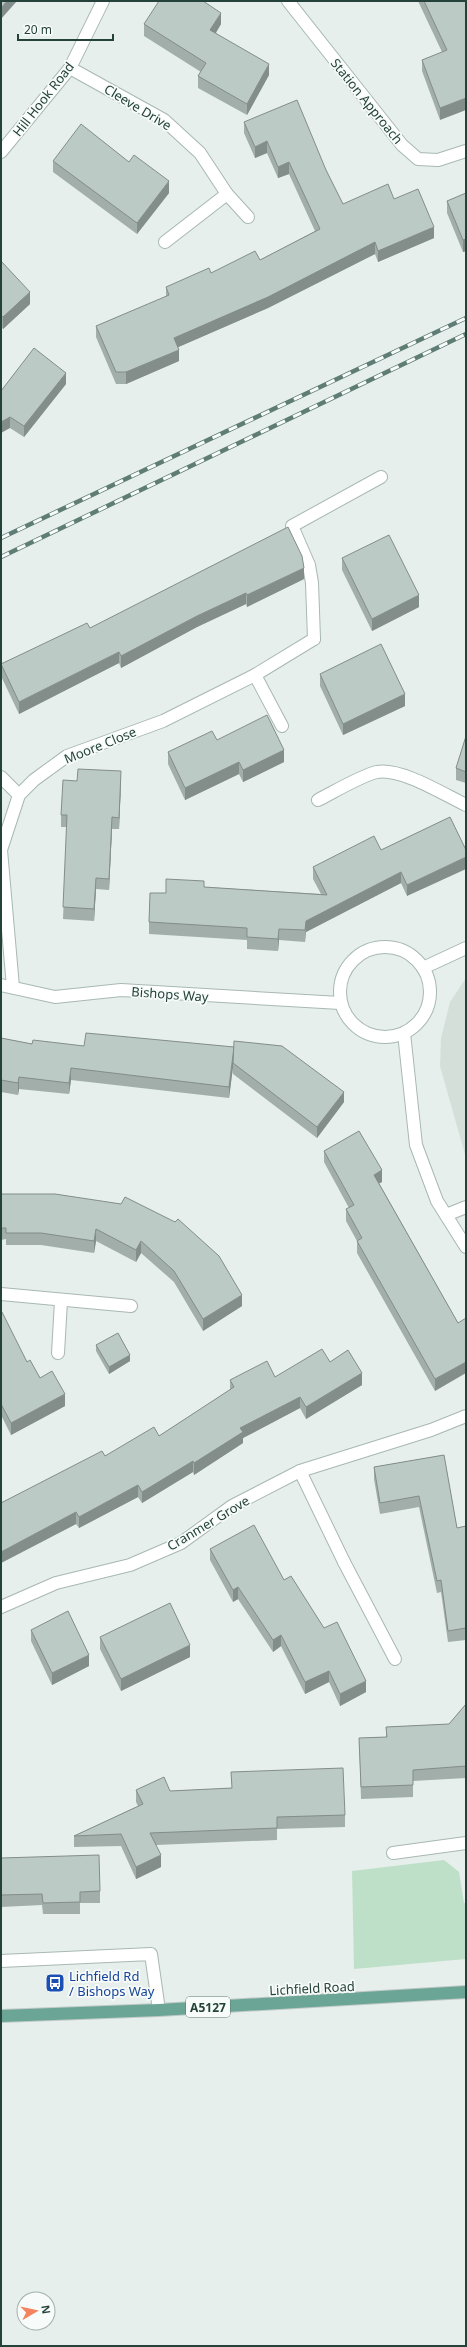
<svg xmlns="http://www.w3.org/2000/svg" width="467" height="2347" font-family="'Noto Sans',sans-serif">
  <rect width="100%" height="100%" fill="#e6efeb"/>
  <!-- built -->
  <path fill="#d4dfda" d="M466,978V1158L440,1066L441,1038L450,1002Z"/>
  <!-- green -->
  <path fill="#bfe0c8" d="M444,1860L459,1872L464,1903H466V1959L354,1969L352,1871Z"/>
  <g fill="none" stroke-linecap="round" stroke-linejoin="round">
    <!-- lane casing -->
    <g stroke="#a8b8b2" stroke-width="14">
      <g id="lane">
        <path d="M314,639L312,583L309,565L292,526L381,477"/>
        <path d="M1,777L19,795"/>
        <path d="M318,800C332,793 362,775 377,772C402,768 443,794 466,805"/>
        <path d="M446,1215L466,1207"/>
        <path d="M344,1562L395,1659"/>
      </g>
    </g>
    <!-- street casing -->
    <g stroke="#a8b8b2" stroke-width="14">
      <g id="street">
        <path d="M288,1L402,145L418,159L438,160L466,151"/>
        <path d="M70,68L164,120L200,153L227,194L165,242"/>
        <path d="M1,152L70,68L103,1"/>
        <path d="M227,194L248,217"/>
        <path d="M282,726L255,675L314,639"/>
        <circle cx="385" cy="992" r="45"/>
        <path d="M423,968L466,948"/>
        <path d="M1,985L55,997L121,990L340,1003"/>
        <path d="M13,987L1,850L19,795L34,780L67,756L163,721L255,675"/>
        <path d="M404,1033L416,1145L437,1201L466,1247"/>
        <path d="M1,1294L131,1306"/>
        <path d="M58,1353L61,1301"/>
        <path d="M300,1471L344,1562"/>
        <path d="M1,1607L56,1583L130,1565L181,1543L232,1506L300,1471L431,1430L466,1416"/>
        <path d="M393,1853L466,1843"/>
        <path d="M1,1961L151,1954L159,2010"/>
      </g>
    </g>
    <!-- primary casing -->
    <g stroke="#c2cac8" stroke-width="14">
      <path id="primary" d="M1,2016L159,2010L466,1992"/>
    </g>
    <!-- lane -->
    <use href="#lane" stroke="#fff" stroke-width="12"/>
    <!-- street -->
    <use href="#street" stroke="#fff" stroke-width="12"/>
    <!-- primary -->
    <use href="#primary" stroke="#6aa596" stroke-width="12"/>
    <!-- rail casing -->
    <g stroke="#5f7d75" stroke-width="4.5">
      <g id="rail">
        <path d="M1,538L466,318"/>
        <path d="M1,557L466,334"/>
      </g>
    </g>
    <!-- rail -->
    <use href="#rail" stroke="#f7fbf9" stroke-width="3" stroke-dasharray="9" stroke-linecap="butt"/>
  </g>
  <!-- wall -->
  <g fill="#a1aea9">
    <path d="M418,1H465L440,120L422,71V60L442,52Z"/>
    <path d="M144,24H221L216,33L269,75L247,115L198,88V76L201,72L144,36Z"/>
    <path d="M244,122L326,170L343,204L394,199L434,238L378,262L375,254L268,308L178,347L179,361L126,384H116L96,337V326L166,297V287L260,260L315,231L289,174L278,178L267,153L255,158L244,133Z"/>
    <path d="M53,161L129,162L169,193L137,234L53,172Z"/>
    <path d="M466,193V251L463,252L447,213V201Z"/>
    <path d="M1,261L30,304L3,329L1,327Z"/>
    <path d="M66,384L24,437L10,428L1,391Z"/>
    <path d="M342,558L419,607L372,631L342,570Z"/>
    <path d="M304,579L247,607L246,604L197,627L121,668L119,663L19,714L1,676V664L90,628Z"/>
    <path d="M320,674L405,706L343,735L320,686Z"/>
    <path d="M466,736V783L456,780V768Z"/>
    <path d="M217,740L284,762L243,782L239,774L185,800L168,764V752Z"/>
    <path d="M121,782L119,829H112L109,890L96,889L94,921L63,919L67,827H61V815Z"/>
    <path d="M450,817L407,896L401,883L306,932L305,942L279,940L278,951L247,949V940L149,934V922L166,893L204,887L321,894L313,879V867L381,850Z"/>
    <path d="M1,1038L32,1044L84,1046L234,1047L344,1102L317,1138L233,1074V1067L229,1098L71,1080L69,1094L19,1089L18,1095L1,1092Z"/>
    <path d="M324,1151L382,1182L379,1183L458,1323L435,1391L357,1253V1241L346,1221V1209L349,1208L324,1162Z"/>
    <path d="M1,1194L121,1204L242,1306L203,1331L174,1282L141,1253L136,1262L96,1241L94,1253L41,1245H6V1239L1,1240Z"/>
    <path d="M1,1313L27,1362L65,1406L11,1435L1,1415Z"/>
    <path d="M96,1345L130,1361L109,1374L96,1351Z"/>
    <path d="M330,1362L362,1385L306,1419L300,1408L243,1438V1443L194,1475L193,1472L142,1503L138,1497L79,1528L76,1524L1,1563V1503L105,1456L159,1436L230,1390V1380L275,1377Z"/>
    <path d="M444,1455L457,1528L466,1526V1640L448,1642L441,1592L437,1593L419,1507L380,1514L374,1479V1467Z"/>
    <path d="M210,1549L284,1580L366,1692L340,1706L329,1682L305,1694L281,1646L273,1652L238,1599L233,1602L210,1560Z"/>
    <path d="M31,1630L89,1666L52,1685L31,1641Z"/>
    <path d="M100,1637L190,1657L121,1691L100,1649Z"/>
    <path d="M466,1704V1778L413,1781V1797L361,1799L359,1738L386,1737V1727L449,1724Z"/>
    <path d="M231,1772L345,1815V1827L277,1829V1840L156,1845L161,1867L136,1879L121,1846L74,1847V1836L138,1806L136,1802V1790L170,1791L232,1788Z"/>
    <path d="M1,1858L100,1891V1903H80V1914H43L42,1905L1,1907Z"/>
  </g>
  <!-- shaded-wall -->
  <g fill="#838d89">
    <path d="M7,1H17L1,19V8Z"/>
    <path d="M221,13V24L210,42V30Z"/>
    <path d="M269,64V75L247,115V104Z"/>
    <path d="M466,98V110L440,120V108Z"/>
    <path d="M267,141V153L255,158V147Z"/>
    <path d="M289,162V174L278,178V167Z"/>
    <path d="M169,181V193L137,234V223Z"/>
    <path d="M434,227V238L378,262V251Z"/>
    <path d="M466,239V251L463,252V240Z"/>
    <path d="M375,242V254L268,308L174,349V338Z"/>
    <path d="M30,292V304L3,329V317Z"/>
    <path d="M179,350V361L126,384V372Z"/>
    <path d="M66,373V384L24,437V426Z"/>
    <path d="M10,417V428L1,433V422Z"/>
    <path d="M304,568V579L247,607V595Z"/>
    <path d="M246,593V604L197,627L121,668V656L197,616Z"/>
    <path d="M419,595V607L372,631V619Z"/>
    <path d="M119,652V663L19,714V702Z"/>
    <path d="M405,694V706L343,735V724Z"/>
    <path d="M284,750V762L243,782V770Z"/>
    <path d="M239,762V774L185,800V788Z"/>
    <path d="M121,771V782L119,829V818Z"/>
    <path d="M112,817V829L109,890V879Z"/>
    <path d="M466,857V869L407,896V885Z"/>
    <path d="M401,872V883L306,932L305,942L306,921Z"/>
    <path d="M96,878V889L94,921V909Z"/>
    <path d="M279,929V940L278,951V939Z"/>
    <path d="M234,1047L233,1067L229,1098V1087Z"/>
    <path d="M71,1068V1080L69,1094V1083Z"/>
    <path d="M19,1077V1089L18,1095V1083Z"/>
    <path d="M344,1092V1102L317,1138V1127Z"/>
    <path d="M382,1170V1182L374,1186V1175Z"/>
    <path d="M96,1229V1241L94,1253V1241Z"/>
    <path d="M141,1241V1253L136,1262V1250Z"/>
    <path d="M242,1295V1306L203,1331V1319Z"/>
    <path d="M130,1355V1361L109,1374V1367Z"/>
    <path d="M466,1362V1373L435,1391V1379Z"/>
    <path d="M362,1373V1385L306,1419V1407Z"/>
    <path d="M65,1394V1406L11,1435V1423Z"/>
    <path d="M300,1397V1408L243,1438V1443L194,1475V1463L240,1428Z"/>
    <path d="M193,1461V1472L142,1503V1492Z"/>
    <path d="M138,1485V1497L79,1528V1517Z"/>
    <path d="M76,1512V1524L1,1563V1552Z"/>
    <path d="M238,1587V1599L233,1602V1590Z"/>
    <path d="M281,1635V1646L273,1652V1640Z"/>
    <path d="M190,1645V1657L121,1691V1679Z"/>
    <path d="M89,1655V1666L52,1685V1673Z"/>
    <path d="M329,1671V1682L305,1694V1682Z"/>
    <path d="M366,1681V1692L340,1706V1694Z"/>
    <path d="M161,1855V1867L136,1879V1867Z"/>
  </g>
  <!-- building -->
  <g fill="#bbcac4" stroke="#838d89">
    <path d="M1,1H7L1,8Z"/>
    <path d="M159,1H203L221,13L210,30L269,64L247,104L198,76L206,63L144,24Z"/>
    <path d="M424,1H465L466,3V98L440,108L422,60L447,50Z"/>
    <path d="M297,100L326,170L343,204L388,184L394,199L418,189L434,227L378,251L375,242L268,297L174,338L179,350L126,372H116L96,326L169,295L166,287L209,268L211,273L255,251L260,260L320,229L289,162L278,167L267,141L255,147L244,122Z"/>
    <path d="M81,124L129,162L134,155L169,181L137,223L53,161Z"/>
    <path d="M466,193V239L463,240L447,201Z"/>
    <path d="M1,261L30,292L3,317L1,315Z"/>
    <path d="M34,348L66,373L24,426L10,417L1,422V391Z"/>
    <path d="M288,527L302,556L304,568L247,595L246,593L197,616L121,656L119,652L19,702L1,664L87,623L90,628Z"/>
    <path d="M389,535L419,595L372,619L342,558Z"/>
    <path d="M381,644L405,694L343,724L320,674Z"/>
    <path d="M267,715L284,750L243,770L239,762L185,788L168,752L212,731L217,740Z"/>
    <path d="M466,736V772L456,768Z"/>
    <path d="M78,769L121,771L119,818L112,817L109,879L96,878L94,909L63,907L67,815H61L63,780L77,781Z"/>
    <path d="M450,817L466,850V857L407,885L401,872L306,921L305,930L279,929L278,939L247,937V928L149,922L150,893H166V879L204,881V887L327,895L313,867L374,836L381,850Z"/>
    <path d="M86,1033L234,1047L229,1087L71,1068L69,1083L19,1077L18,1083L1,1080V1038L32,1044L33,1040L84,1046Z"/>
    <path d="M234,1041L282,1046L344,1092L317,1127L233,1063Z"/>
    <path d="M359,1131L382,1170L374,1175L458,1323L466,1318V1362L435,1379L357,1241L362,1238L346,1209L354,1205L324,1151Z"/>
    <path d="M1,1194H55L121,1204L125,1197L175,1222L178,1219L219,1256L242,1295L203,1319L174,1271L141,1241L136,1250L96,1229L94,1241L41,1233H6V1228H1Z"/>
    <path d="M2,1312L27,1362L30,1360L40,1378L52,1371L65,1394L11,1423L1,1404V1313Z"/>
    <path d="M118,1333L130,1355L109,1367L96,1345Z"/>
    <path d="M322,1349L330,1362L348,1350L362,1373L306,1407L300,1397L240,1428L243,1432L194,1463L193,1461L142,1492L138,1485L79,1517L76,1512L1,1552V1503L102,1451L105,1456L154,1427L159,1436L234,1387L230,1380L267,1361L275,1377Z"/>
    <path d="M444,1455L457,1528L466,1526V1628L448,1631L441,1580L437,1581L419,1496L380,1503L374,1467Z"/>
    <path d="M254,1525L284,1580L291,1576L324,1628L337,1622L366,1681L340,1694L329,1671L305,1682L281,1635L273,1640L238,1587L233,1590L210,1549Z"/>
    <path d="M170,1603L190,1645L121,1679L100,1637Z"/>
    <path d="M68,1611L89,1655L52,1673L31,1630Z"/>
    <path d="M466,1704V1766L413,1770V1785L361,1787L359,1738L387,1737L386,1727L449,1724Z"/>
    <path d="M343,1768L345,1815L277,1817V1828L150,1833L161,1855L136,1867L121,1834L74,1836L143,1804L136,1790L164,1777L170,1791L232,1788L231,1772Z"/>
    <path d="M99,1855L100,1891L80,1892V1902L43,1903L42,1894L1,1895V1858Z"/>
  </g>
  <!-- icons -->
  <defs>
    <g id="bus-square" transform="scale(1)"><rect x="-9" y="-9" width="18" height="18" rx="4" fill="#1a4fb4" stroke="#f7fbf9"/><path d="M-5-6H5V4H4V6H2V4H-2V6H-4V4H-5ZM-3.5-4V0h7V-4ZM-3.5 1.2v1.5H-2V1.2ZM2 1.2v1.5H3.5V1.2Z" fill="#fff"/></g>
  </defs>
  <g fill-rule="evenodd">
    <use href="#bus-square" x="55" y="1983"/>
  </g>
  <g text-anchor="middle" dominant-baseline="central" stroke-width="3.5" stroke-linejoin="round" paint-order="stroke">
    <!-- shield labels -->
    <rect fill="#f7fbf9" stroke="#637a73" stroke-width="1" x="186" y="1997" width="44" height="20" rx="3"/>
    <g font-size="12" font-weight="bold" fill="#24423a">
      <text x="208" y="2007">A5127</text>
    </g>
    <!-- street labels -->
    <g font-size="13" fill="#24423a" stroke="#f7fbf9">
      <text transform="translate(43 99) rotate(-52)">Hill Hook Road</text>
      <text transform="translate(367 101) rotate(51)">Station Approach</text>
      <text transform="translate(138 107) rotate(31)">Cleeve Drive</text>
      <text transform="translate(100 745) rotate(-22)">Moore Close</text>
      <text transform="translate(170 994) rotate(4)">Bishops Way</text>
      <text transform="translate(208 1523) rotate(-31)">Cranmer Grove</text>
      <text transform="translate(312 1988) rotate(-3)">Lichfield Road</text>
    </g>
    <!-- transit labels -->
    <g font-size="13" fill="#164399" stroke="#f7fbf9" text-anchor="start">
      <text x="69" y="1976">Lichfield Rd<tspan x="69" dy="15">/ Bishops Way</tspan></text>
    </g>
  </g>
  <!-- border -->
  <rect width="467" height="2347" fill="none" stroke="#24423a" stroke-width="4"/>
  <!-- north arrow -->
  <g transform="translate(36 2311) rotate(81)"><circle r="19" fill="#f7fbf9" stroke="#a3b1ad"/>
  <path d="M0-3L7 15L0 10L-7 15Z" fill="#f4845f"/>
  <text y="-6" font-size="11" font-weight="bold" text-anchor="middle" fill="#24423a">N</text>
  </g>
  <!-- scale -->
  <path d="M18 34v6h95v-6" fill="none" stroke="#24423a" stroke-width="2"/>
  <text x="24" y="34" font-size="12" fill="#24423a" stroke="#f7fbf9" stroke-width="3" paint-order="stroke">20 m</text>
</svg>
